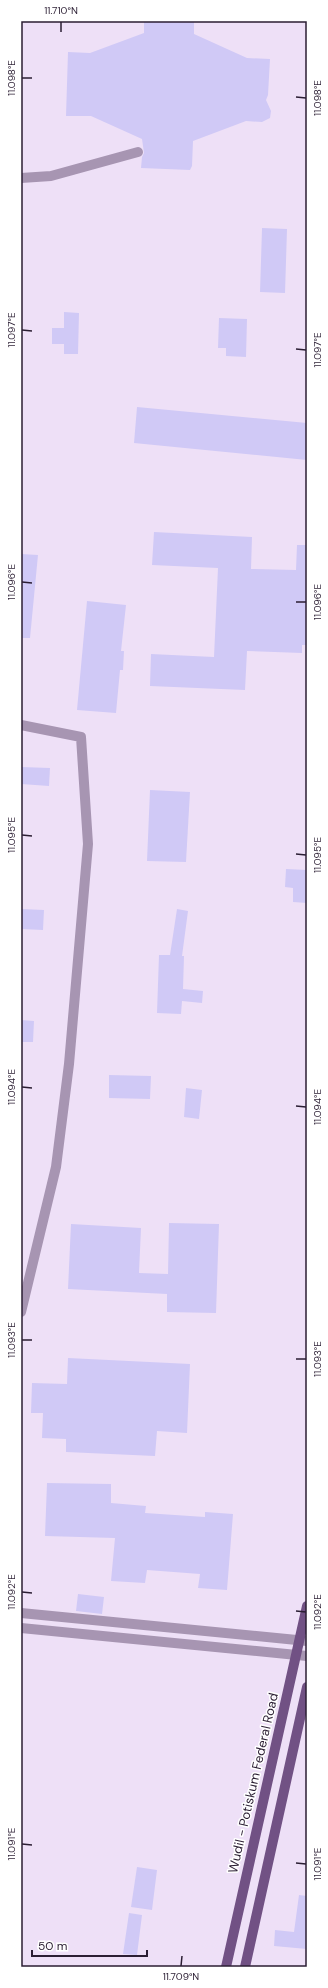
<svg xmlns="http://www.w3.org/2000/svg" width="328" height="1988" font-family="'DM Sans',sans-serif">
  <rect width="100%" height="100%" fill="#eee0f7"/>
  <!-- building -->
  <g fill="#d0c9f6">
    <path d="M144,21H194V34L247,58L270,59L268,95L266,100L271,111L270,118L262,122L246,121L193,141L192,166L190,170L141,168L142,157L144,153L142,139L91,116H66L68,52L90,53L144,33Z"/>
    <path d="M262,228L287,229L285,293L260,292Z"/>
    <path d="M64,312L79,313L78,354H64V344H52V328H64Z"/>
    <path d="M219,318L247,319L246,357L226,356V348H218Z"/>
    <path d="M137,407L307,423V460L134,443Z"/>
    <path d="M154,532L252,537L251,569L296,570L297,545H307V645H302V653L247,651L245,690L150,686L151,654L214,657L218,568L152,565Z"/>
    <path d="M21,554L38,555L30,638H21Z"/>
    <path d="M87,601L126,605L121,651H124L123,670H120L116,713L77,710Z"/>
    <path d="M21,767L50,768L49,786L21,784Z"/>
    <path d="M150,790L190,792L186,862L147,861Z"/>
    <path d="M286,869L307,870V903L293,902V888L285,887Z"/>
    <path d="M21,909L44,910L43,930L21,929Z"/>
    <path d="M177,909L188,911L182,956H184L183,989L203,991L202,1003L182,1001L181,1014L157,1013L159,955H170Z"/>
    <path d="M21,1020L34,1021L33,1042H21Z"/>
    <path d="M109,1075L151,1076L150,1099L109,1098Z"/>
    <path d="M186,1088L202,1090L199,1119L184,1117Z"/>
    <path d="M169,1223L219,1224L216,1313L167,1312V1294L68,1289L71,1224L141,1228L139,1273L168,1274Z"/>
    <path d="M68,1358L190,1364L187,1433L157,1431L155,1456L66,1452V1439L42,1438L43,1413H31L32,1383L67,1384Z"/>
    <path d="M47,1483L111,1484V1503L146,1506L145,1513L205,1517V1512L233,1514L227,1590L198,1588L200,1574L147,1570L145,1583L111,1581L115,1538L45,1536Z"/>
    <path d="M78,1594L104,1597L102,1614L76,1611Z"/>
    <path d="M137,1867L157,1870L152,1910L131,1907Z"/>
    <path d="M299,1895L307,1896V1949L274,1946L275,1930L294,1932Z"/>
    <path d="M129,1913L142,1915L137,1955L123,1954Z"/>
  </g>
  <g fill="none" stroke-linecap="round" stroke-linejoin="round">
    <!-- street -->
    <g stroke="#a795b2" stroke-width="10">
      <path d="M21,178L51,176L138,152"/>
      <path d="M21,725L81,737L88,844L69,1064L56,1167L21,1312"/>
      <path d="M21,1613L307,1641"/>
      <path d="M21,1628L307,1656"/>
    </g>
    <!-- primary -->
    <g stroke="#715184" stroke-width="10">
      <path d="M226,1967L307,1606"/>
      <path d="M245,1967L307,1687"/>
    </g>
  </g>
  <!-- ticks -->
  <path fill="none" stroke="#2b1e33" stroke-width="1.5" d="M61,32V22M22,78H32M296,97L306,98M22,330L32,331M296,349L306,350M22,582L32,583M296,602H306M22,835L32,836M296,854L306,855M22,1087L32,1088M296,1106L306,1107M22,1340H32M296,1359H306M22,1592L32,1593M296,1611L306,1612M22,1844L32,1845M296,1863L306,1864M181,1966L182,1956"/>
  <g text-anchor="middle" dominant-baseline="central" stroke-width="3" stroke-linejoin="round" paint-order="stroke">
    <!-- street labels -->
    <g font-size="13" fill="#2b1e33" stroke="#fff">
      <text transform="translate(253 1783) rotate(-77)">Wudil - Potiskum Federal Road</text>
    </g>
  </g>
  <!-- border -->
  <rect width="328" height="1988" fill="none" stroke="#ffffff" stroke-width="44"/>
  <!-- scale -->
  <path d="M32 1950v6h115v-6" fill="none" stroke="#2b1e33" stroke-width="2"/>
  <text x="38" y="1950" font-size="12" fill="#2b1e33" stroke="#ffffff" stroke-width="3" paint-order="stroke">50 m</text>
  <rect x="22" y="22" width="284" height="1944" fill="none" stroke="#2b1e33" stroke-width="1.5"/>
  <g font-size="10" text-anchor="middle" fill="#2b1e33">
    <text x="61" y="14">11.710°N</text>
    <text transform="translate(11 78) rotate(-90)" y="4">11.098°E</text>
    <text transform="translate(317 98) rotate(-90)" y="4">11.098°E</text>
    <text transform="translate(11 330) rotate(-90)" y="4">11.097°E</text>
    <text transform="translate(317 350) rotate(-90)" y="4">11.097°E</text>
    <text transform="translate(11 582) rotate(-90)" y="4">11.096°E</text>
    <text transform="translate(317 602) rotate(-90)" y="4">11.096°E</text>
    <text transform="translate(11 835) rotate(-90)" y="4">11.095°E</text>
    <text transform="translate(317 855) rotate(-90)" y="4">11.095°E</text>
    <text transform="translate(11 1087) rotate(-90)" y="4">11.094°E</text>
    <text transform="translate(317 1107) rotate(-90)" y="4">11.094°E</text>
    <text transform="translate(11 1340) rotate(-90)" y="4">11.093°E</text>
    <text transform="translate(317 1359) rotate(-90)" y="4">11.093°E</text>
    <text transform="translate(11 1592) rotate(-90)" y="4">11.092°E</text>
    <text transform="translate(317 1612) rotate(-90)" y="4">11.092°E</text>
    <text transform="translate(11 1844) rotate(-90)" y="4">11.091°E</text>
    <text transform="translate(317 1864) rotate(-90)" y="4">11.091°E</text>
    <text x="181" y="1980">11.709°N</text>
  </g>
</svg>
